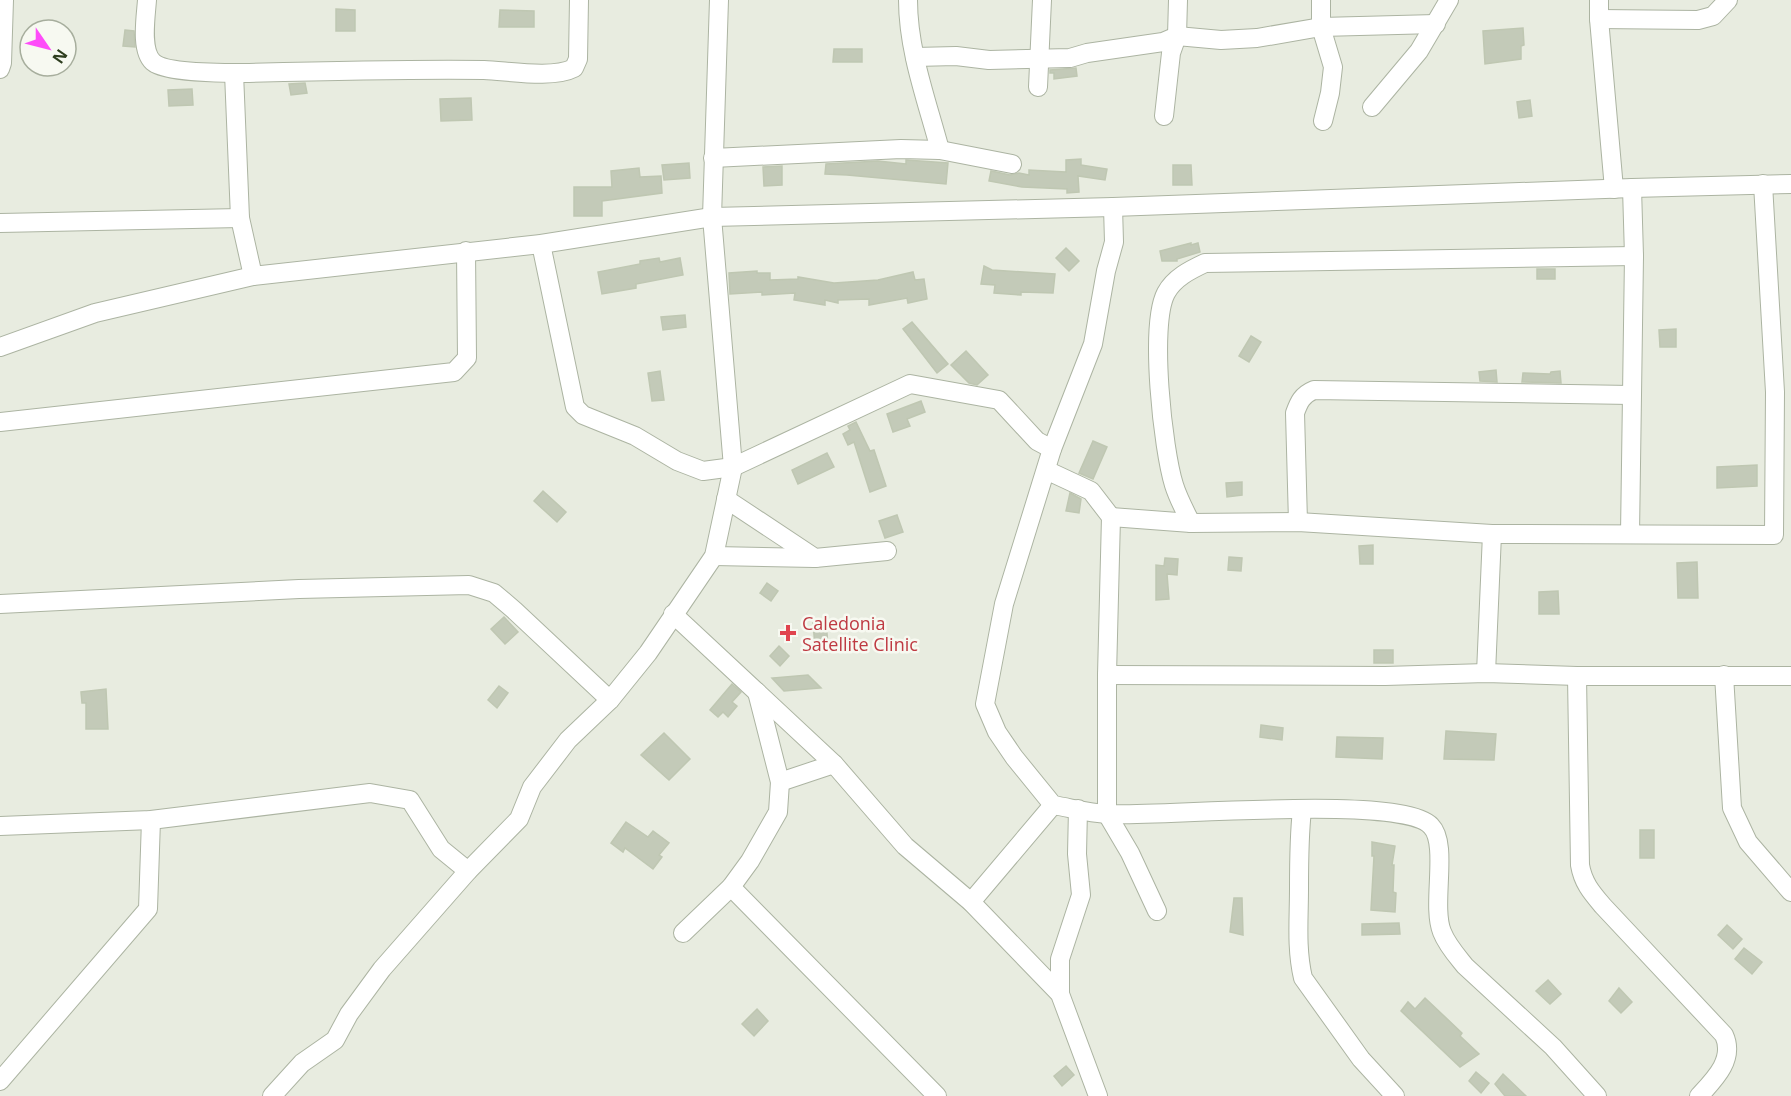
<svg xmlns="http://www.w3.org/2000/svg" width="1791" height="1096" font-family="'Open Sans',sans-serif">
  <rect width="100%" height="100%" fill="#e8ece0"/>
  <!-- building -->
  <g fill="#c3cab8" stroke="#bfc7b2" stroke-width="1.5">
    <path d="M336,9L355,10V31H336Z"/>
    <path d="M500,10L534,11V27H499Z"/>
    <path d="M1523,28L1524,45L1521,46V59L1485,64L1483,31Z"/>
    <path d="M125,30L134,31L135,47L123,46Z"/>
    <path d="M834,49H862V62H833Z"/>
    <path d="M1076,68L1077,76L1054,79V73H1050V70Z"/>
    <path d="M305,83L307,93L291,95L289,84Z"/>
    <path d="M192,89L193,105L169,106L168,90Z"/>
    <path d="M471,98L472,120L441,121L440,99Z"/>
    <path d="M1530,100L1532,116L1519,118L1517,102Z"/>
    <path d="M1081,159V165L1107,169L1105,180L1078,176L1079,192L1067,193V189L1022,187L989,181L991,171L1010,175L1019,173L1029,175V170L1066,172V160Z"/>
    <path d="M906,160L948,163L946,184L847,175L825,174L826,164L878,161L906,164Z"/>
    <path d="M689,163L690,178L664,180L662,165Z"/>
    <path d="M1173,165H1191L1192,185H1173Z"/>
    <path d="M782,166V185L764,186L763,167Z"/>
    <path d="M639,168L640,177L661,176L662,193L602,201V216H574V187H612L611,171Z"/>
    <path d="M1191,243V245L1198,243L1200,252L1177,259V261H1162L1160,251Z"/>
    <path d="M1066,248L1079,261L1069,271L1056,258Z"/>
    <path d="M659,258L660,262L680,258L683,275L636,284V288L602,294L598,272L640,264V261Z"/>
    <path d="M984,266L992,270L1055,274L1053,293L1021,292V295L994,293L995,285L981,284Z"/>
    <rect x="1537" y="269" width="18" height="10"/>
    <path d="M757,271V273H770V280L798,279V277L834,283L878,280L913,272L915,280L924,279L927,299L908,303L907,298L869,305V299L838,300V303L825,300V305L794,300L795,293L762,295V292L730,294L729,273Z"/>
    <path d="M685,315L686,327L663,330L661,317Z"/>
    <path d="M912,322L948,364L937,373L903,329Z"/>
    <path d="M1676,329V347H1660L1659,330Z"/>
    <path d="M1251,336L1261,342L1249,362L1239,356Z"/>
    <path d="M966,351L988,375L977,385L969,383L951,365Z"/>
    <path d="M1496,370L1497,382L1480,381L1479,372Z"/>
    <path d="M660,371L664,400L652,401L648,373Z"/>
    <path d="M1560,371L1561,383L1522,382L1523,373L1550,374L1551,372Z"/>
    <path d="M921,401L925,412L907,419L910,426L893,432L887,414Z"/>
    <path d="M856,422L870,451L874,450L886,486L870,492L854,442L848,445L843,434L850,430L848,426Z"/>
    <path d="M1093,441L1107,447L1093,479L1079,473Z"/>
    <path d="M827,453L834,467L798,484L792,470Z"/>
    <path d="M1757,465V486L1717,488V467Z"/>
    <path d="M1242,482V495L1227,497L1226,483Z"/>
    <path d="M543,491L566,512L557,522L534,501Z"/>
    <path d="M1070,493L1081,499L1079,513L1066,511Z"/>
    <path d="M897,515L903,532L885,538L879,521Z"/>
    <path d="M1373,545V564H1360L1359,546Z"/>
    <path d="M1229,557L1242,558L1241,571L1228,570Z"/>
    <path d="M1165,558L1178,559L1177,575L1167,574L1169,599L1156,600V565L1164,566Z"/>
    <path d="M1697,562L1698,598H1678L1677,563Z"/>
    <path d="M767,583L778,591L771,601L760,593Z"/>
    <path d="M1558,591L1559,614H1539V592Z"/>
    <path d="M504,617L518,632L505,644L491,629Z"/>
    <path d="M826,622L828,645L815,646L813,623Z"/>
    <path d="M779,646L789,656L780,666L770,656Z"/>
    <rect x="1374" y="650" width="19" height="13"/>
    <path d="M808,675L821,688L784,691L772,678Z"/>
    <path d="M732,684L741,692L732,702L737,706L728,717L723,712L718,717L710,710Z"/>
    <path d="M499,686L508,693L497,708L488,700Z"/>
    <path d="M106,689L108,729H86V703H82L81,692Z"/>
    <path d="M1261,725L1283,728L1282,740L1260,737Z"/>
    <path d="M1446,731L1496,734L1494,760L1444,759Z"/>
    <path d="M664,733L690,759L669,780L641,755Z"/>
    <path d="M1337,737L1383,738L1382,759L1336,757Z"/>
    <path d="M626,822L648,837L653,831L669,843L659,855L662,857L653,869L625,848L623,852L611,843Z"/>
    <rect x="1640" y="830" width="14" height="28"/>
    <path d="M1372,842L1395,846L1392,865H1394L1393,892L1396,893L1395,912L1371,910L1374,856H1372Z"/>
    <path d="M1234,898H1242L1243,935L1230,932Z"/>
    <path d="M1399,923L1400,934L1362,935V924Z"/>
    <path d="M1727,925L1742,939L1733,949L1718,935Z"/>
    <path d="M1744,948L1762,962L1752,974L1735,959Z"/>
    <path d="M1548,980L1561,994L1550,1004L1536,991Z"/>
    <path d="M1619,988L1632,1002L1621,1013L1609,1001Z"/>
    <path d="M1425,998L1462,1033L1460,1036L1479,1054L1460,1067L1401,1011L1408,1002L1415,1009Z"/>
    <path d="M757,1009L768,1021L754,1036L742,1024Z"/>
    <path d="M1066,1066L1074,1075L1062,1086L1054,1076Z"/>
    <path d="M1476,1072L1489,1083L1481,1093L1469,1081Z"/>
    <path d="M1503,1074L1526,1096H1505L1495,1084Z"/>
  </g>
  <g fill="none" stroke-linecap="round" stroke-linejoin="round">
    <!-- minor casing -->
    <g stroke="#acb4a2" stroke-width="20">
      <g id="minor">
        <path d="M147,0C146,16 140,50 153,62C165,73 224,73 242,73C323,71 404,69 484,70C509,71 553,79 574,68L578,59L579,0"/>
        <path d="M908,0C908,51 927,101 940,150"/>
        <path d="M1321,0V27L1333,67L1330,93L1323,121"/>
        <path d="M1599,0V19L1614,189"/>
        <path d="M1599,19L1698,20L1713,16L1728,0"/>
        <path d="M915,57L956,56L989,60L1070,58L1087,53L1163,42L1177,36L1221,40L1257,38L1321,27L1436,24"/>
        <path d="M0,69L2,63L4,0"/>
        <path d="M234,73L240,218L253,276"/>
        <path d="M1038,87L1042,0"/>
        <path d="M1372,107L1419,51L1449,0"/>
        <path d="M1164,116L1171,53L1177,36L1178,0"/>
        <path d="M713,158L901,149L940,150L1012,164"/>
        <path d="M1113,207L1114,242L1106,271L1093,344L1052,449L1004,604L985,704L997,732L1014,757L1053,805C1071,808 1089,813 1107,814C1160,817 1402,794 1431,826C1449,844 1431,905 1442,932C1447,945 1457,956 1465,966L1553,1047L1597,1096"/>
        <path d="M0,223L240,218"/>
        <path d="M541,244L575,407L583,415L635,436L677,461L703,471L733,467L910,384L999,400L1037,441L1052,449"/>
        <path d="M0,347L95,313L253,276L541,244L712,217L1113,207L1632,188L1791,184"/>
        <path d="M0,422L454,372L467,358L466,251"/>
        <path d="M1046,470L1091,491L1111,517L1107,675V814L1130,853L1157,911"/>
        <path d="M726,499L815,558L887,551"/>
        <path d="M1111,517L1191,523L1298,522L1492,534L1774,535L1775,392L1763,184"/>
        <path d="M1298,522L1295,413C1299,402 1302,395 1314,390L1631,395"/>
        <path d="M1191,523C1185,511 1178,498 1174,485C1163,450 1149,325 1166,293C1174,278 1190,270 1205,263L1634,256"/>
        <path d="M1630,534L1634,256L1632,188"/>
        <path d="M714,556L815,558"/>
        <path d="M0,604L299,589L469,585L494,593L514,610L610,700"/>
        <path d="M673,614L834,764L905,846L971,902L1060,994L1098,1096"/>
        <path d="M1486,673L1492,534"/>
        <path d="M1107,675L1385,676L1486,673L1577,676H1791"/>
        <path d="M1724,675L1732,808L1748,842L1791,892"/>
        <path d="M1577,676L1580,865C1583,883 1592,893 1603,906L1724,1035C1735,1059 1715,1079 1699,1096"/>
        <path d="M780,782L834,764"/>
        <path d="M1302,810C1299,836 1299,863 1299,889C1299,919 1296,948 1303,978L1361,1059L1395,1096"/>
        <path d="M0,826L151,820L370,793L410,800L441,849L468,871"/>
        <path d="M731,887L937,1096"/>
        <path d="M971,902L1053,805"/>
        <path d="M683,933L731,887L750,861L778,812L780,782L757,692"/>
        <path d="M1060,994V959L1081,895L1077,854L1078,809"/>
        <path d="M0,1081L148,909L151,820"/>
        <path d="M272,1096L302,1063L335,1040L349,1014L382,969L468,871L519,819L532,787L568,740L610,700L648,653L714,556L733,467L712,217L719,0"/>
      </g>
    </g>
    <!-- minor -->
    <use href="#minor" stroke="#fff" stroke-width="18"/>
  </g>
  <!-- markers -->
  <path fill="#e0444e" stroke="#f7f9f1" stroke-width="2" d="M785 624h6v6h6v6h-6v6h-6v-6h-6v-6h6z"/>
  <g text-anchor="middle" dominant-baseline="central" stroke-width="5" stroke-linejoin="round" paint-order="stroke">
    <!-- health labels -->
    <g font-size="18" fill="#be3a42" stroke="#f7f9f1" text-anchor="start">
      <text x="802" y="623">Caledonia<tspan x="802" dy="21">Satellite Clinic</tspan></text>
    </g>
  </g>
  <!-- north arrow -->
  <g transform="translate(48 48) rotate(125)"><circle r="28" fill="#f7f9f1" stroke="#a7ae9d" stroke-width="1.5"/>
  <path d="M0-4.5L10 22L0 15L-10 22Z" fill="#fe4cf9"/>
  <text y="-9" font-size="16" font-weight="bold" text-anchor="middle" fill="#2e3e1f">N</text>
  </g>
</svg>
